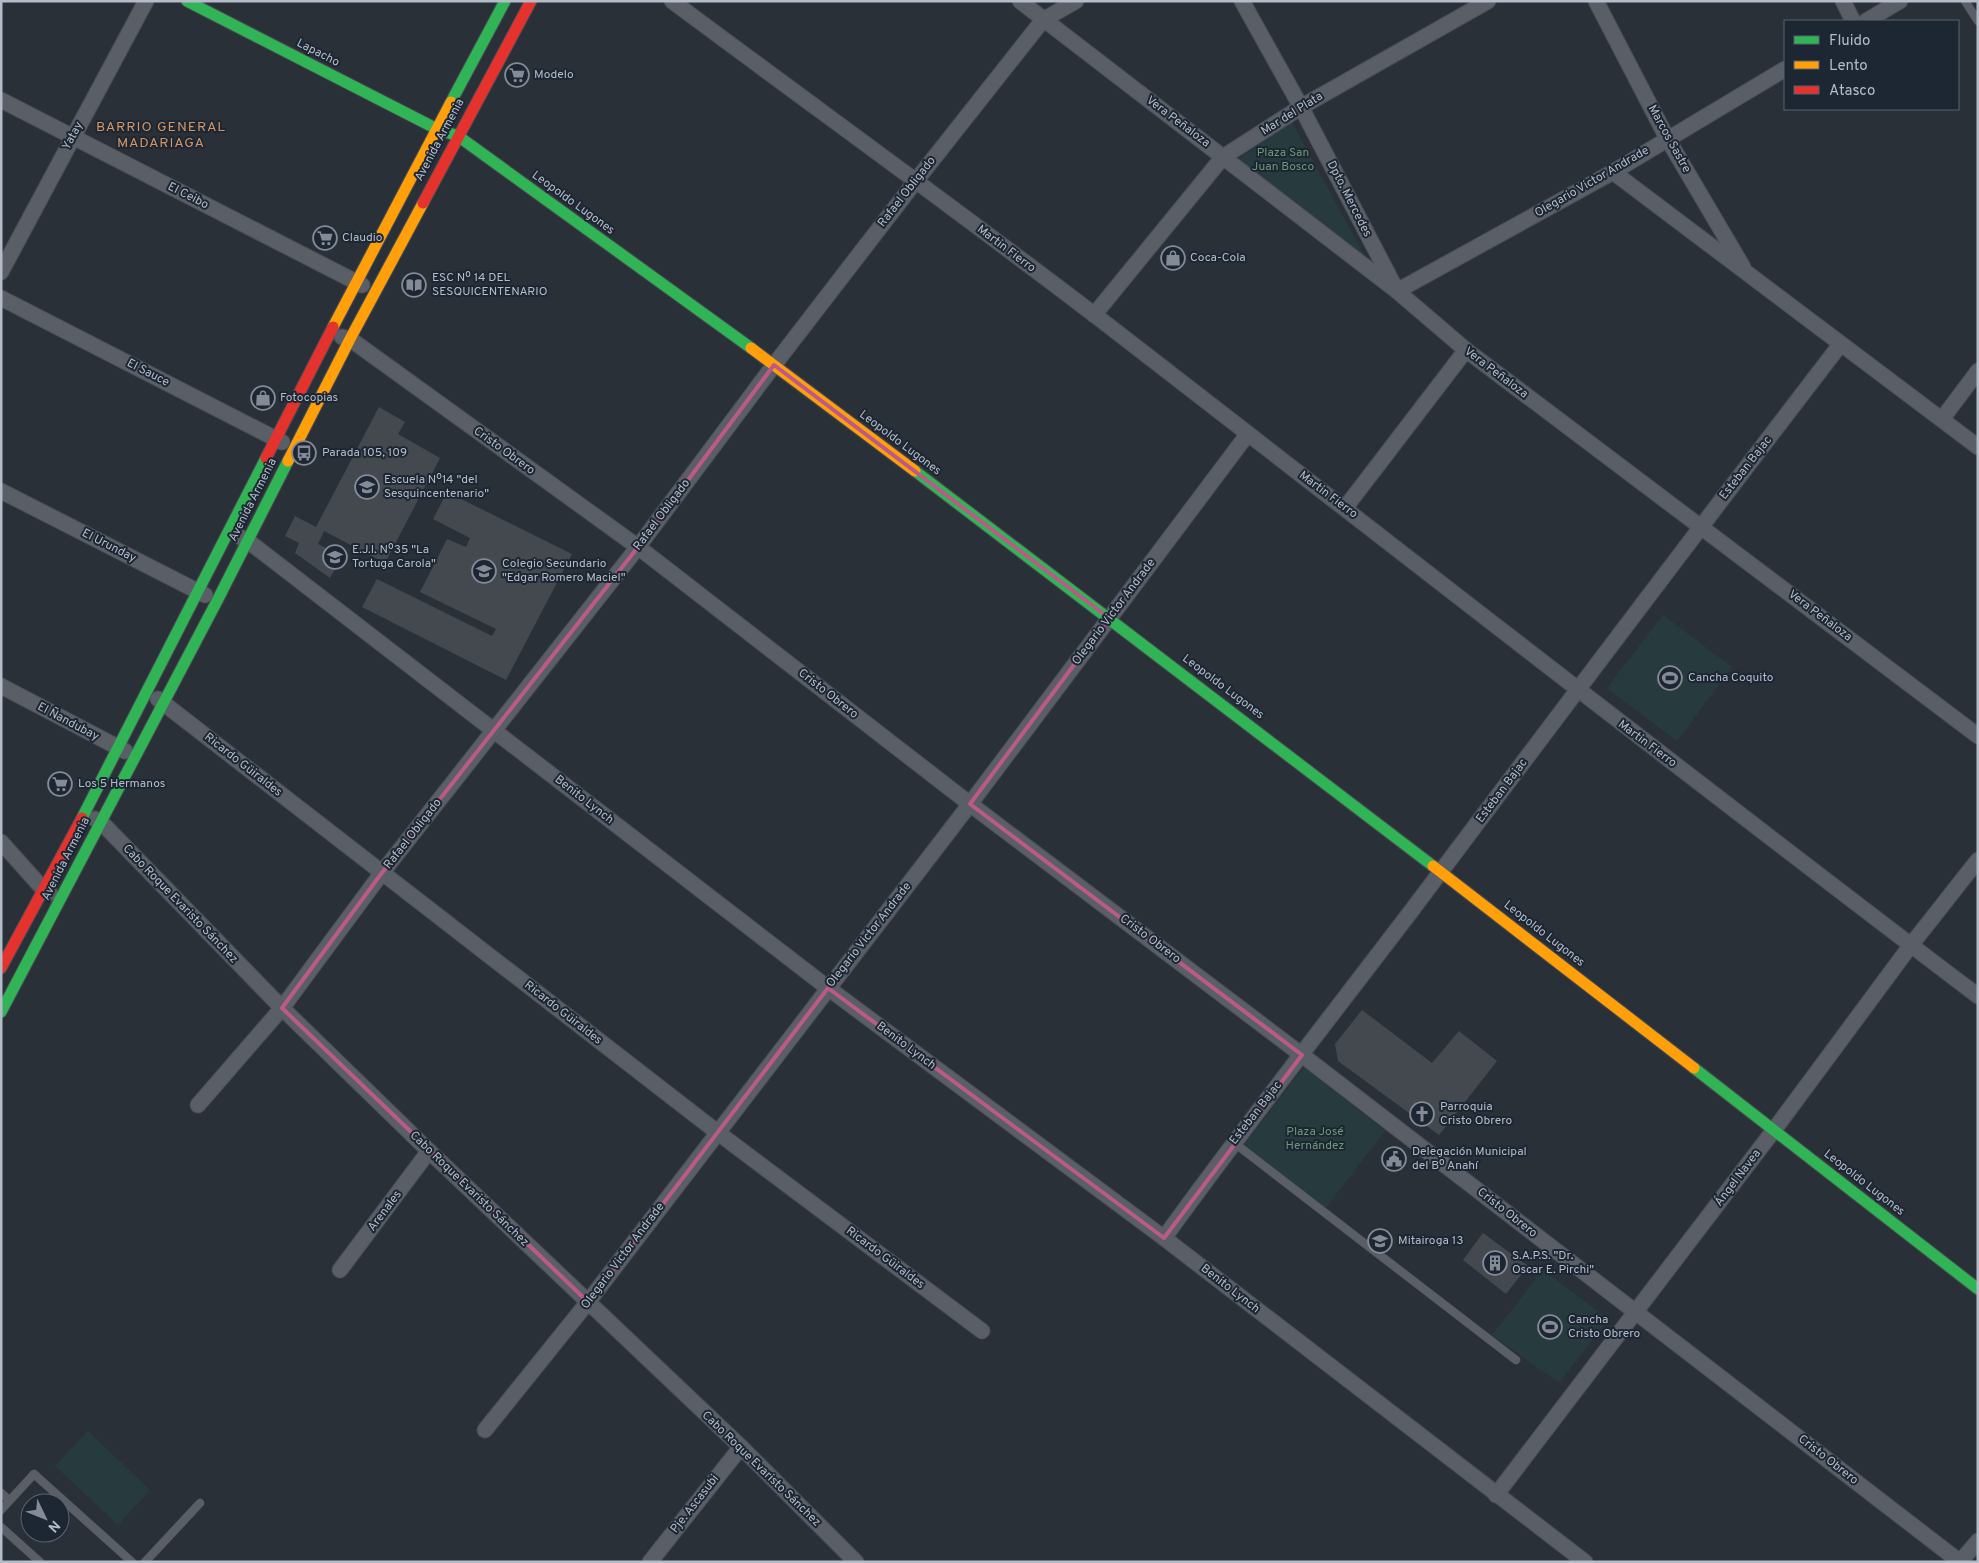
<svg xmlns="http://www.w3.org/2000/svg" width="1979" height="1563" font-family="Overpass,sans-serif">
  <rect width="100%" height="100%" fill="#2a3038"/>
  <!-- green -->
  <g fill="#273a3e">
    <path d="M1291,121L1371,267L1239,159Z"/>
    <path d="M1663,615L1732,667L1677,741L1607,688Z"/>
    <path d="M1304,1067L1385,1131L1325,1209L1243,1146Z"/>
    <path d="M1543,1270L1608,1319L1559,1383L1492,1335Z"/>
    <path d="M88,1431L150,1490L118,1525L55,1466Z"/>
  </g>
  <!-- building -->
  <g fill="#444950">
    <path d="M379,407L405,422L398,434L440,458L385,563L324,531L318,544L342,556L330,578L295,553L299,543L285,536L295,516L316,527Z"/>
    <path d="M447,492L572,554L506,680L362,607L377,579L492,636L496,629L420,592L447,539L466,547L470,538L433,519Z"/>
    <path d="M1362,1010L1432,1063L1459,1031L1497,1061L1439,1135L1338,1061L1335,1044Z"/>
    <path d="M1483,1233L1528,1266L1506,1294L1463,1260Z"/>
  </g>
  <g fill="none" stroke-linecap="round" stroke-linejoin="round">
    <!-- lane casing -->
    <g stroke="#484c53" stroke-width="9">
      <g id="lane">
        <path d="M1965,1L1978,21"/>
        <path d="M1233,1142L1516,1360"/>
        <path d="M1,1493L9,1500"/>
        <path d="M1,1510L34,1474L132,1562"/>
        <path d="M1,1527L40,1562"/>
        <path d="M145,1562L200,1503"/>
      </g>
    </g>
    <!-- street casing -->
    <g stroke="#484c53" stroke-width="17">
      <g id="street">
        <path d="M672,1C813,106 956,209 1096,316C1390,543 1682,772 1978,996"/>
        <path d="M1020,1L1397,291L1466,350L1978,736"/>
        <path d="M1242,1L1301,107L1397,291L1613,172L1785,69"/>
        <path d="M1596,1L1667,138L1743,267"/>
        <path d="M1843,1L1853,21"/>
        <path d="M1866,21L1900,1"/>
        <path d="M1,100L362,285"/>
        <path d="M1613,172L1978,447"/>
        <path d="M1,272L146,1"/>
        <path d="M1,298L282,442"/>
        <path d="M1094,315L1223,157L1301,107L1488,1"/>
        <path d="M342,337L350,339L638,547L970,804L1302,1055L1960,1562"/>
        <path d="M1942,419L1978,371"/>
        <path d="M1,491L205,595"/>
        <path d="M1345,508L1466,350"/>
        <path d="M240,537L248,541L828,988L1164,1238L1585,1562"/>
        <path d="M1,686L125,751"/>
        <path d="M158,699L717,1132L982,1331"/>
        <path d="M95,819L101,822L282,1008L429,1151L741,1447L856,1562"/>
        <path d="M1,842L44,890L50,893"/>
        <path d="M198,1105L282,1008L381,874L638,547L774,365L915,182L1043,20L1076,1"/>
        <path d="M1164,1238C1244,1127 1329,1019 1412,910C1554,721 1696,532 1840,345"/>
        <path d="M340,1270L429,1151"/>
        <path d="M485,1430L588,1302L970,804L1247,435"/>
        <path d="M1496,1495L1774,1130L1911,945L1978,860"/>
        <path d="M650,1562L741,1447"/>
        <path d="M1960,1562L1978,1541"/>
      </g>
    </g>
    <!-- fast casing -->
    <g stroke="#484c53" stroke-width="13">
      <g id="fast">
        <path d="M187,1L437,129L458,136L751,348"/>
        <path d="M451,102L505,1"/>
        <path d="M915,471L1433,866"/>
        <path d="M82,818L266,458"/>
        <path d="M1,1012L217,601L288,461"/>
        <path d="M1694,1068L1978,1289"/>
      </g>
    </g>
    <!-- slow casing -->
    <g stroke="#484c53" stroke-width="13">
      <g id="slow">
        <path d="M333,327L451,102"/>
        <path d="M751,348L915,471"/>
        <path d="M288,461L350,339L423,203"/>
        <path d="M1433,866L1694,1068"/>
      </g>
    </g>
    <!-- jam casing -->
    <g stroke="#484c53" stroke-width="13">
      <g id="jam">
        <path d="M423,203L531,1"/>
        <path d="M266,458L333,327"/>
        <path d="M1,968L82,818"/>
      </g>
    </g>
    <!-- lane -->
    <use href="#lane" stroke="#5a5e66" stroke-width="8"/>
    <!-- street -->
    <use href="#street" stroke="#5a5e66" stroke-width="15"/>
    <!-- fast -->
    <use href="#fast" stroke="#30b455" stroke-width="11"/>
    <!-- slow -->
    <use href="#slow" stroke="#ff9f0a" stroke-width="11"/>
    <!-- jam -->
    <use href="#jam" stroke="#e5322d" stroke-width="11"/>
  </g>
  <!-- marked area -->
  <path fill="none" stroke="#bc5a87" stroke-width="4" stroke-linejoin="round" d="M774,365L1109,618L970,804L1302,1055L1164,1238L828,988L588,1302L282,1008L381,874L638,547Z"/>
  <!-- icons -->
  <defs>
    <g id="supermarket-ring" transform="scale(1.25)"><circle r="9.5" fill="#1d2633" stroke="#848b96" stroke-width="1.5"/><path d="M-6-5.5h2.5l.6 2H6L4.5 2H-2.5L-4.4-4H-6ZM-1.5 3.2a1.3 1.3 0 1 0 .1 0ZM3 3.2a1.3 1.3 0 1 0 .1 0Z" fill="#848b96"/></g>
    <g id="shop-ring" transform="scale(1.25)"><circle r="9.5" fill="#1d2633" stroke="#848b96" stroke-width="1.5"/><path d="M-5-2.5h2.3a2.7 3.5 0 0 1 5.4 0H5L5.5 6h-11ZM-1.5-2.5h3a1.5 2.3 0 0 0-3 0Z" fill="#848b96"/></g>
    <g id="library-ring" transform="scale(1.25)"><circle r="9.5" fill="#1d2633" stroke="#848b96" stroke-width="1.5"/><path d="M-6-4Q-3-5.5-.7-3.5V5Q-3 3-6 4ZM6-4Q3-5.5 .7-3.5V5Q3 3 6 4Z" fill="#848b96"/></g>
    <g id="bus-ring" transform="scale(1.25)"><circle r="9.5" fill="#1d2633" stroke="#848b96" stroke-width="1.5"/><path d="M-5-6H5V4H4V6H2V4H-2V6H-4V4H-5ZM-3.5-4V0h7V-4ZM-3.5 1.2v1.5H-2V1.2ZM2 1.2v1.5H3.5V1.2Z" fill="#848b96"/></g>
    <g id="school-ring" transform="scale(1.25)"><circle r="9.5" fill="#1d2633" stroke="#848b96" stroke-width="1.5"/><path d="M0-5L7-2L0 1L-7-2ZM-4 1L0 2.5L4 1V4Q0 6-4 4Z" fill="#848b96"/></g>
    <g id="stadium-ring" transform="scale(1.25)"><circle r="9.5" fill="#1d2633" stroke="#848b96" stroke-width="1.5"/><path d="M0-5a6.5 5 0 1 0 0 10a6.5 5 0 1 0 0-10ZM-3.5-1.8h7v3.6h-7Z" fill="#848b96"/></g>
    <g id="church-ring" transform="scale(1.25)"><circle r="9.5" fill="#1d2633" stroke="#848b96" stroke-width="1.5"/><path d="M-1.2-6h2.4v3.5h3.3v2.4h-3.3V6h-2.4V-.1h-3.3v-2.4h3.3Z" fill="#848b96"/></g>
    <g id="civic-ring" transform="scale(1.25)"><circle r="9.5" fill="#1d2633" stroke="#848b96" stroke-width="1.5"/><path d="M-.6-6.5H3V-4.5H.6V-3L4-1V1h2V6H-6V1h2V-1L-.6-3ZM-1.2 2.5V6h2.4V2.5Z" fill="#848b96"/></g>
    <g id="building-ring" transform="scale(1.25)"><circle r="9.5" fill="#1d2633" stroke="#848b96" stroke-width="1.5"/><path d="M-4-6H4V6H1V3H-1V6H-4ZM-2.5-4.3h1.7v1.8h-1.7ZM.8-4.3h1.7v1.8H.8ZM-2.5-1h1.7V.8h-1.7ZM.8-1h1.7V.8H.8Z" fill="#848b96"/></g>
  </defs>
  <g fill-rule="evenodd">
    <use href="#supermarket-ring" x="517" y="75"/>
    <use href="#supermarket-ring" x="325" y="238"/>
    <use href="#shop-ring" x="1173" y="258"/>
    <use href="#library-ring" x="414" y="285"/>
    <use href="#shop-ring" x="263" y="398"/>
    <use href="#bus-ring" x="304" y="453"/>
    <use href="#school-ring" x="367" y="487"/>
    <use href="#school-ring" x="335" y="557"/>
    <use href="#school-ring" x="484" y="571"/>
    <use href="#stadium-ring" x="1670" y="678"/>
    <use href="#supermarket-ring" x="60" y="784"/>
    <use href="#church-ring" x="1422" y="1114"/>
    <use href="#civic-ring" x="1394" y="1159"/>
    <use href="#school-ring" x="1380" y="1241"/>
    <use href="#building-ring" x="1495" y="1263"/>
    <use href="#stadium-ring" x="1550" y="1327"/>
  </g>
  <g text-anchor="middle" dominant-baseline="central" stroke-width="4" stroke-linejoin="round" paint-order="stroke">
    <!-- street labels -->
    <g font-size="12" fill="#b4bcc9" stroke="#1d2633">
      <text transform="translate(318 53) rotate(27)">Lapacho</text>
      <text transform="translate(1292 114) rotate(-32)">Mar del Plata</text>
      <text transform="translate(1178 122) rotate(37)">Vera Peñaloza</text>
      <text transform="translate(73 136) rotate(-62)">Yatay</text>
      <text transform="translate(1669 139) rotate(61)">Marcos Sastre</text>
      <text transform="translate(440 140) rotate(-62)">Avenida Armenia</text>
      <text transform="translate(1592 182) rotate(-30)">Olegario Victor Andrade</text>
      <text transform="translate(907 192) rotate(-52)">Rafael Obligado</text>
      <text transform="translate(188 196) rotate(27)">El Ceibo</text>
      <text transform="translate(1349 199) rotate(63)">Dpto. Mercedes</text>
      <text transform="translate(573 203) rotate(36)">Leopoldo Lugones</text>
      <text transform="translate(1006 249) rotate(37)">Martin Fierro</text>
      <text transform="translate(148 373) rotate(27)">El Sauce</text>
      <text transform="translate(1496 373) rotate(37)">Vera Peñaloza</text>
      <text transform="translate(900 443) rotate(37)">Leopoldo Lugones</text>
      <text transform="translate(504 451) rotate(36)">Cristo Obrero</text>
      <text transform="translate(1746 468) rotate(-52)">Esteban Bajac</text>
      <text transform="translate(1328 495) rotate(37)">Martin Fierro</text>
      <text transform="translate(253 500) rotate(-63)">Avenida Armenia</text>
      <text transform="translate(662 515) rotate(-53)">Rafael Obligado</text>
      <text transform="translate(109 546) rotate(27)">El Urunday</text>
      <text transform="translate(1114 612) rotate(-53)">Olegario Victor Andrade</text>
      <text transform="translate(1820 616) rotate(37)">Vera Peñaloza</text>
      <text transform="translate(1223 687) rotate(37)">Leopoldo Lugones</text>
      <text transform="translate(828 694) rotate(38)">Cristo Obrero</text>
      <text transform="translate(68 722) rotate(28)">El Ñandubay</text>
      <text transform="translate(1647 744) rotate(37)">Martin Fierro</text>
      <text transform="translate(243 765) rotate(38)">Ricardo Güiraldes</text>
      <text transform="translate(1502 791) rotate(-53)">Esteban Bajac</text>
      <text transform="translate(584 800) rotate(38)">Benito Lynch</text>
      <text transform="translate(413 834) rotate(-52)">Rafael Obligado</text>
      <text transform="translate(66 859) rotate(-63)">Avenida Armenia</text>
      <text transform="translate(180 904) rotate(46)">Cabo Roque Evaristo Sánchez</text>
      <text transform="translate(1544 934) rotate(38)">Leopoldo Lugones</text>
      <text transform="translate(869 935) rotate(-52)">Olegario Victor Andrade</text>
      <text transform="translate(1150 939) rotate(37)">Cristo Obrero</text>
      <text transform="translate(563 1013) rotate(38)">Ricardo Güiraldes</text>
      <text transform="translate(906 1046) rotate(37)">Benito Lynch</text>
      <text transform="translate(1256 1113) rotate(-52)">Esteban Bajac</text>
      <text transform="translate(1738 1178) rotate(-53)">Ángel Navea</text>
      <text transform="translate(1864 1183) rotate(38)">Leopoldo Lugones</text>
      <text transform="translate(469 1189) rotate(44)">Cabo Roque Evaristo Sánchez</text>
      <text transform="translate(385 1211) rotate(-53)">Arenales</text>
      <text transform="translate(1507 1213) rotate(38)">Cristo Obrero</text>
      <text transform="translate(623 1256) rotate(-53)">Olegario Victor Andrade</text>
      <text transform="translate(885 1258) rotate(37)">Ricardo Güiraldes</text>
      <text transform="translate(1230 1289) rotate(38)">Benito Lynch</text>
      <text transform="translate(1828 1460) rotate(38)">Cristo Obrero</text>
      <text transform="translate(761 1469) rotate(44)">Cabo Roque Evaristo Sánchez</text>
      <text transform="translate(695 1504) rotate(-52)">Pje. Ascasubi</text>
    </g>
    <!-- poi labels -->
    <g font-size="12" fill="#b4bcc9" stroke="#1d2633" text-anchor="start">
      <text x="534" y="75">Modelo</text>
      <text x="342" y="238">Claudio</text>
      <text x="1190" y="258">Coca-Cola</text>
      <text x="432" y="278">ESC Nº 14 DEL<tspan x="432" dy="14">SESQUICENTENARIO</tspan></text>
      <text x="280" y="398">Fotocopias</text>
      <text x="322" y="453">Parada 105, 109</text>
      <text x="384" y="480">Escuela Nº14 "del<tspan x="384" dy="14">Sesquincentenario"</tspan></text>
      <text x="352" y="550">E.J.I. Nº35 "La<tspan x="352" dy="14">Tortuga Carola"</tspan></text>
      <text x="502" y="564">Colegio Secundario<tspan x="502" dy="14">"Edgar Romero Maciel"</tspan></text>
      <text x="1688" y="678">Cancha Coquito</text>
      <text x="78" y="784">Los 5 Hermanos</text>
      <text x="1440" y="1107">Parroquia<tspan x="1440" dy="14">Cristo Obrero</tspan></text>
      <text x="1412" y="1152">Delegación Municipal<tspan x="1412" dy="14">del Bº Anahí</tspan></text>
      <text x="1398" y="1241">Mitairoga 13</text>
      <text x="1512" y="1256">S.A.P.S. "Dr.<tspan x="1512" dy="14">Oscar E. Pirchi"</tspan></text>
      <text x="1568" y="1320">Cancha<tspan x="1568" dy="14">Cristo Obrero</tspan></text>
    </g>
    <!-- park labels -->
    <g font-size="12" fill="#6b9a76" stroke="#1d2633">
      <text x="1283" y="153">Plaza San<tspan x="1283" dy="14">Juan Bosco</tspan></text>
      <text x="1315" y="1132">Plaza José<tspan x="1315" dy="14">Hernández</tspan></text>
    </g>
    <!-- neighbourhood labels -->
    <g font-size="14" letter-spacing="1" fill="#d59563" stroke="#1d2633">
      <text x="161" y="127">BARRIO GENERAL<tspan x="161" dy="16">MADARIAGA</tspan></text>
    </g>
  </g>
  <!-- border -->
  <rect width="1979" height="1563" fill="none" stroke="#b4bcc9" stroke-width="5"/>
  <!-- legend -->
  <rect x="1784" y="20" width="175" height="90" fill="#1d2633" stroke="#59626f"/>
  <rect x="1794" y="36" width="25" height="8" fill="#30b455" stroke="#59626f"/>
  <text x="1829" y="45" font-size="15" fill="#b4bcc9">Fluido</text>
  <rect x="1794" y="61" width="25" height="8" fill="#ff9f0a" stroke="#59626f"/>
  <text x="1829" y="70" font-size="15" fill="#b4bcc9">Lento</text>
  <rect x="1794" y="86" width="25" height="8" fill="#e5322d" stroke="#59626f"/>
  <text x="1829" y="95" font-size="15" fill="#b4bcc9">Atasco</text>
  <!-- north arrow -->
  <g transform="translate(45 1518) rotate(133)"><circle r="24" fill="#1d2633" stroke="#59626f"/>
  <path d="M0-4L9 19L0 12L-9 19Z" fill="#848b96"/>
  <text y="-8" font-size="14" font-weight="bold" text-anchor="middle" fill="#b4bcc9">N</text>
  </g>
</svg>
